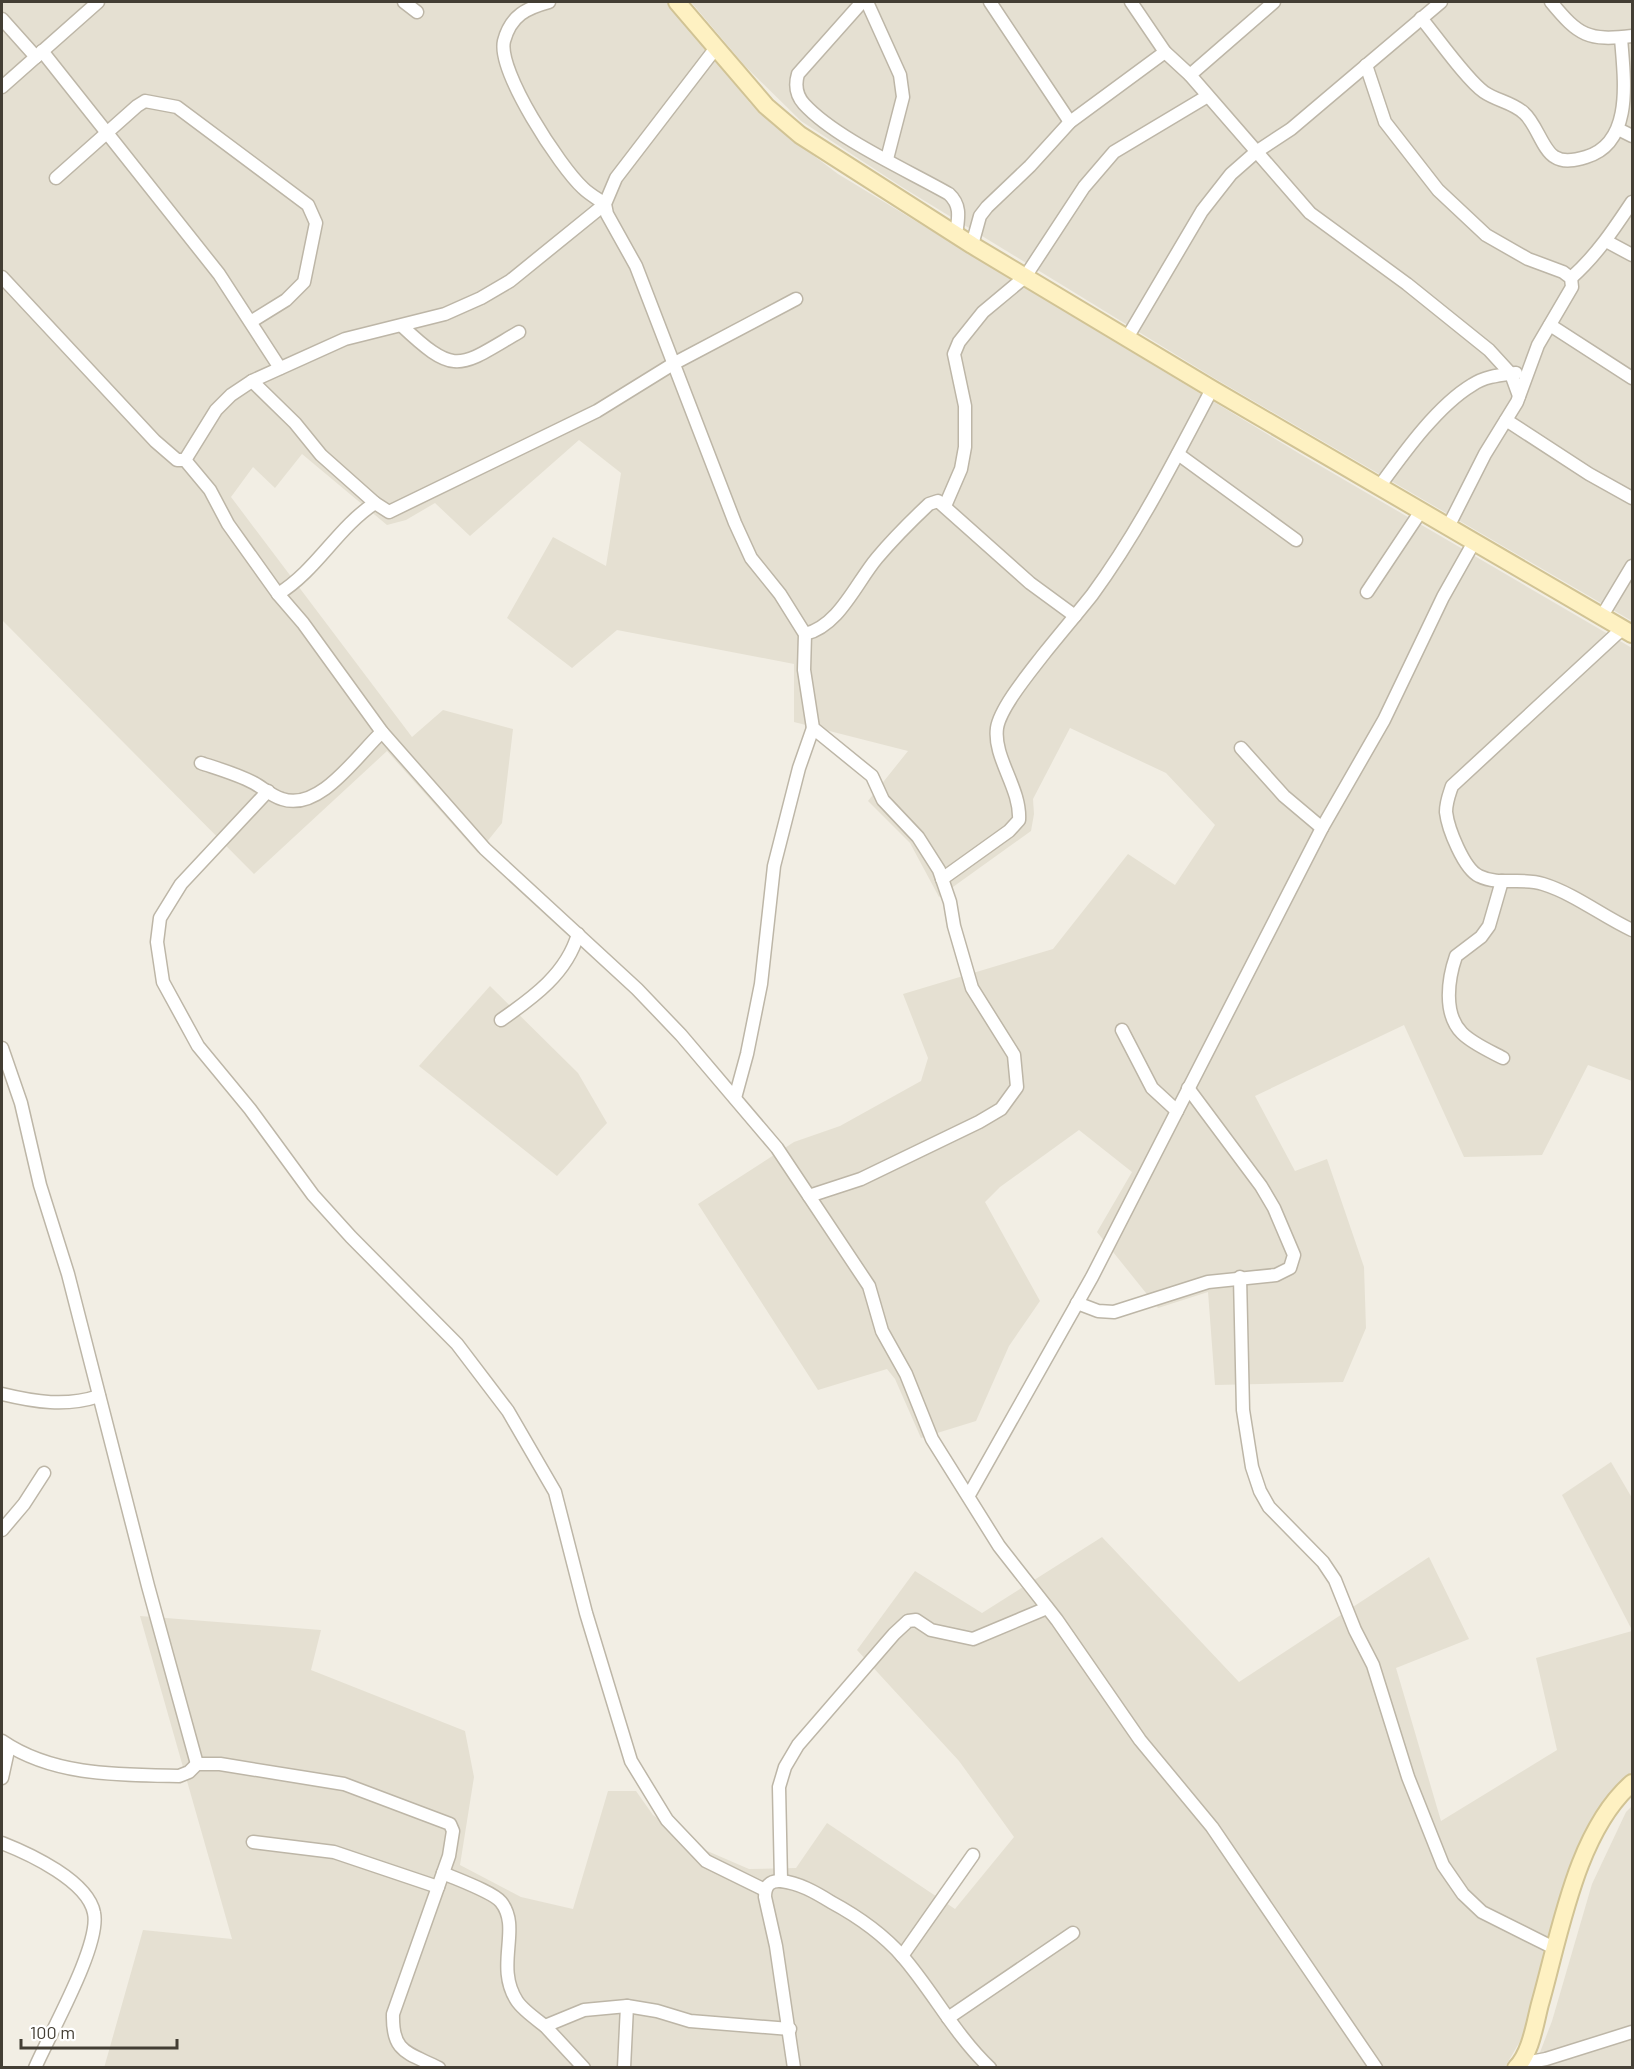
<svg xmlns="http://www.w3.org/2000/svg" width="1634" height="2069" font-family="Barlow,sans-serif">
  <rect width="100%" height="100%" fill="#f2eee4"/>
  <!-- residential -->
  <g fill="#e5e0d2">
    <path d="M2,2H668L750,103L773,125L838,174L1300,454L1632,648V1081L1588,1065L1542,1155L1464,1157L1404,1025L1255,1096L1295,1171L1327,1159L1364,1267L1366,1328L1343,1382L1215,1385L1208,1292L1158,1308L1097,1232L1132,1172L1079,1130L1000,1187L985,1202L1040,1301L1009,1346L976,1421L921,1438L895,1379L887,1369L818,1390L698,1204L794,1142L840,1126L921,1081L928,1058L903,994L1053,949L1128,854L1175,885L1215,825L1166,773L1070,728L1033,799L1034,814L1031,831L939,897L910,843L868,801L908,751L794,722V664L617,630L572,668L507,618L553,537L606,566L621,473L579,440L470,536L435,503L406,520L387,525L302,454L275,488L253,467L231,497L412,737L443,710L513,729L502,823L478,853L387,751L254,874L2,620Z"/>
    <path d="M691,2H1632V621L1214,378L902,187L801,121L745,66Z"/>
    <path d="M490,986L578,1073L607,1123L557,1176L419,1066Z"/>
    <path d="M1611,1462L1632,1498V1630L1562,1495Z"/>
    <path d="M1102,1537L1239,1682L1429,1557L1469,1639L1396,1668L1441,1821L1557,1750L1536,1658L1632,1631V1772L1607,1796L1578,1851L1564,1887L1522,2038L1505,2067L104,2068L143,1930L232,1939L140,1616L321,1630L311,1670L465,1731L474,1777L460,1865L521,1897L573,1909L608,1791H636L653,1815L698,1847L749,1869L796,1868L827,1823L955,1909L1014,1837L959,1761L857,1650L915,1571L982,1613Z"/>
    <path d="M1632,1806V2067L1534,2068L1552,2021L1592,1884L1626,1812Z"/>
  </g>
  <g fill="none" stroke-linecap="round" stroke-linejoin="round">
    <!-- minor casing -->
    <g stroke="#bdb6a7" stroke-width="15">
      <g id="minor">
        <path d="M404,2L417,12"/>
        <path d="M549,2C527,8 511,15 504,41C497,71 560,167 583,188C589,194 598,199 605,204"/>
        <path d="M862,2L798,74C795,84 796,95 804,104C835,138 907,170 949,194C962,206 958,219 956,235"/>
        <path d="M867,2L900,75L903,97L887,159"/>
        <path d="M990,2L1070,122"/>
        <path d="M1131,2L1165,52L1190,75L1310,213L1407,284L1489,350L1511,374L1519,396"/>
        <path d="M1551,2C1579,36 1588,41 1632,36"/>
        <path d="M1421,18C1437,37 1466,79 1484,92C1497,101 1512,102 1524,113C1536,123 1543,151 1555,157C1564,163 1576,160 1586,157C1634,143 1624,78 1621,38"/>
        <path d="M2,19L36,57"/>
        <path d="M715,49L616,178L605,204L607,214L636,266L735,523L751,558L780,594L805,634L804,670L813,728L872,776L883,800L918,837L939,870L950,902L954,926L972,988L1014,1055L1017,1087L1001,1109L979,1122L861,1179L809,1196"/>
        <path d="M42,51L219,274L280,368"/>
        <path d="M1366,65L1385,122L1438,190L1486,235L1528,259L1563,272L1571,278L1572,287L1538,345L1517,402L1485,454L1448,527"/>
        <path d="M1190,75L1274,2"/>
        <path d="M2,87L98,2"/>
        <path d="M1620,130L1632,136"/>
        <path d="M56,178L137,106L145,101L177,107L308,205L316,223L304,282L286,300L252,321"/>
        <path d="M1606,241L1632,255"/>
        <path d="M972,245L980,216L987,207L1030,166L1070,122L1165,52"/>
        <path d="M2,277L155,441L177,460H185L210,490L228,524L278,594L303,623L382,732L485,849L637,989L681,1035L777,1148L869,1286L882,1331L906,1374L932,1439L999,1546L1057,1620L1140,1740L1212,1827L1376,2068"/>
        <path d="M1571,278C1596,256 1614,229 1632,202"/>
        <path d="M1550,325L1632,378"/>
        <path d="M402,326C456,377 459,367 519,332"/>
        <path d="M1127,338L1202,211L1231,174L1256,152L1291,129L1441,2"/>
        <path d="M252,381L295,423L321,455L375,503L389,512L597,411L673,364L796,299"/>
        <path d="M1506,420L1589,474L1632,498"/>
        <path d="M1178,454L1296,540"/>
        <path d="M185,460L216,410L231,395L252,381L345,339L445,314L481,298L510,281L605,204"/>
        <path d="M1379,487C1403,454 1437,406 1472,385C1485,376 1501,375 1516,373"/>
        <path d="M945,506L961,469L965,447V406L954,354L959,342L983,312L1025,277L1084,187L1114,152L1206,97"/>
        <path d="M1367,592L1421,511"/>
        <path d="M278,594C317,570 337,528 375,503"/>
        <path d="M1602,616L1632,566"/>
        <path d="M1623,628L1452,786C1449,795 1446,802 1446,812C1448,829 1464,869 1479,876C1499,886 1522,877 1543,884C1575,894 1602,916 1632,930"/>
        <path d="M805,634C839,626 856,583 877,558C893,539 911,521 929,504L938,501L1030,583L1075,616"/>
        <path d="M1241,748L1284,796L1322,828"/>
        <path d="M201,763C219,769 237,774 254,783C263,788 272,796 282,799C320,812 358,754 382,732"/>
        <path d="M268,791L181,884L160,918L157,942L163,982L198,1046L250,1109L313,1195L351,1237L457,1344L508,1411L555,1492L586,1613L631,1761L667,1820L706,1861L765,1890"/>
        <path d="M942,879L1009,831L1019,820C1021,788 993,758 997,728C1000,708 1030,672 1043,655C1059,635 1076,615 1092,595C1139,531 1175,459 1212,389"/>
        <path d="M1502,881L1489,926L1481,937L1456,956C1448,979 1443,1014 1462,1033C1473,1044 1490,1051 1503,1058"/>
        <path d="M501,1020C534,997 567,973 578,934"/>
        <path d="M1122,1030L1152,1088L1177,1111"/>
        <path d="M2,1048L21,1103L40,1185L68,1274L148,1586L197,1764"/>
        <path d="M735,1098L747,1054L761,984L774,866L799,768L813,728"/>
        <path d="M1240,1277L1243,1410L1252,1467L1260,1491L1269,1507L1323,1562L1335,1580L1355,1630L1373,1665L1408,1777L1443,1865L1463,1894L1482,1912L1556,1949"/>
        <path d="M1077,1303L1098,1311L1114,1312L1208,1282L1276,1275L1290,1268L1294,1255L1274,1208L1261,1186L1188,1088"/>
        <path d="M2,1394C35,1402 66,1407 99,1396"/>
        <path d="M969,1495L1092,1277L1322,828L1384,720L1443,597L1474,542"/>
        <path d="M2,1530L24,1504L44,1473"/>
        <path d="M2,1741C53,1776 119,1775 179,1776L189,1772L197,1764H220L344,1784L450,1824L453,1831L449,1856L393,2014C392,2053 407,2052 439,2068"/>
        <path d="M2,1778L9,1746"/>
        <path d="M253,1842L334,1852L438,1887"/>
        <path d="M2,1843C30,1854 88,1881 94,1913C101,1945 49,2035 35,2068"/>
        <path d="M443,1873C456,1879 493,1892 501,1902C522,1928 494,1966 517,2001C523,2010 536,2019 545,2026L584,2010L627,2006L657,2011L690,2021L790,2029"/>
        <path d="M781,1881L779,1787L785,1767L798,1745L894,1634L908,1621L916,1620L931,1630L973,1639L1047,1608"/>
        <path d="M902,1956L973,1855"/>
        <path d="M948,2018L1073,1933"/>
        <path d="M545,2026L584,2068"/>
        <path d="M1520,2064L1546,2059L1632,2032"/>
        <path d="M624,2068L627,2006"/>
        <path d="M794,2068L776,1946L765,1897C765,1887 769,1880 781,1881C799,1883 815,1892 831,1902C857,1916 883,1934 903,1957C934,1993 955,2035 990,2068"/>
      </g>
    </g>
    <!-- secondary casing -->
    <g stroke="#d1c394" stroke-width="20">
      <g id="secondary">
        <path d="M677,2L766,106L800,135L972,245L1212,389L1632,634"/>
        <path d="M1516,2068C1531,2053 1535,2023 1540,2004C1560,1934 1576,1832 1632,1783"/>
      </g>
    </g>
    <!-- minor -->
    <use href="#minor" stroke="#fff" stroke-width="12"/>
    <!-- secondary -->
    <use href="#secondary" stroke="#fef1c2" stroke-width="16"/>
  </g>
  <!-- border -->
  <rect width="1634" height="2069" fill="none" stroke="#433e34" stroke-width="6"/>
  <!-- scale -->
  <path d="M21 2039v9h156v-9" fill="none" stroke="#433e34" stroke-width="3"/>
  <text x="30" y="2039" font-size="18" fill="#433e34" stroke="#ffffff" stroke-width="4.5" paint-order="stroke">100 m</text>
</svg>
